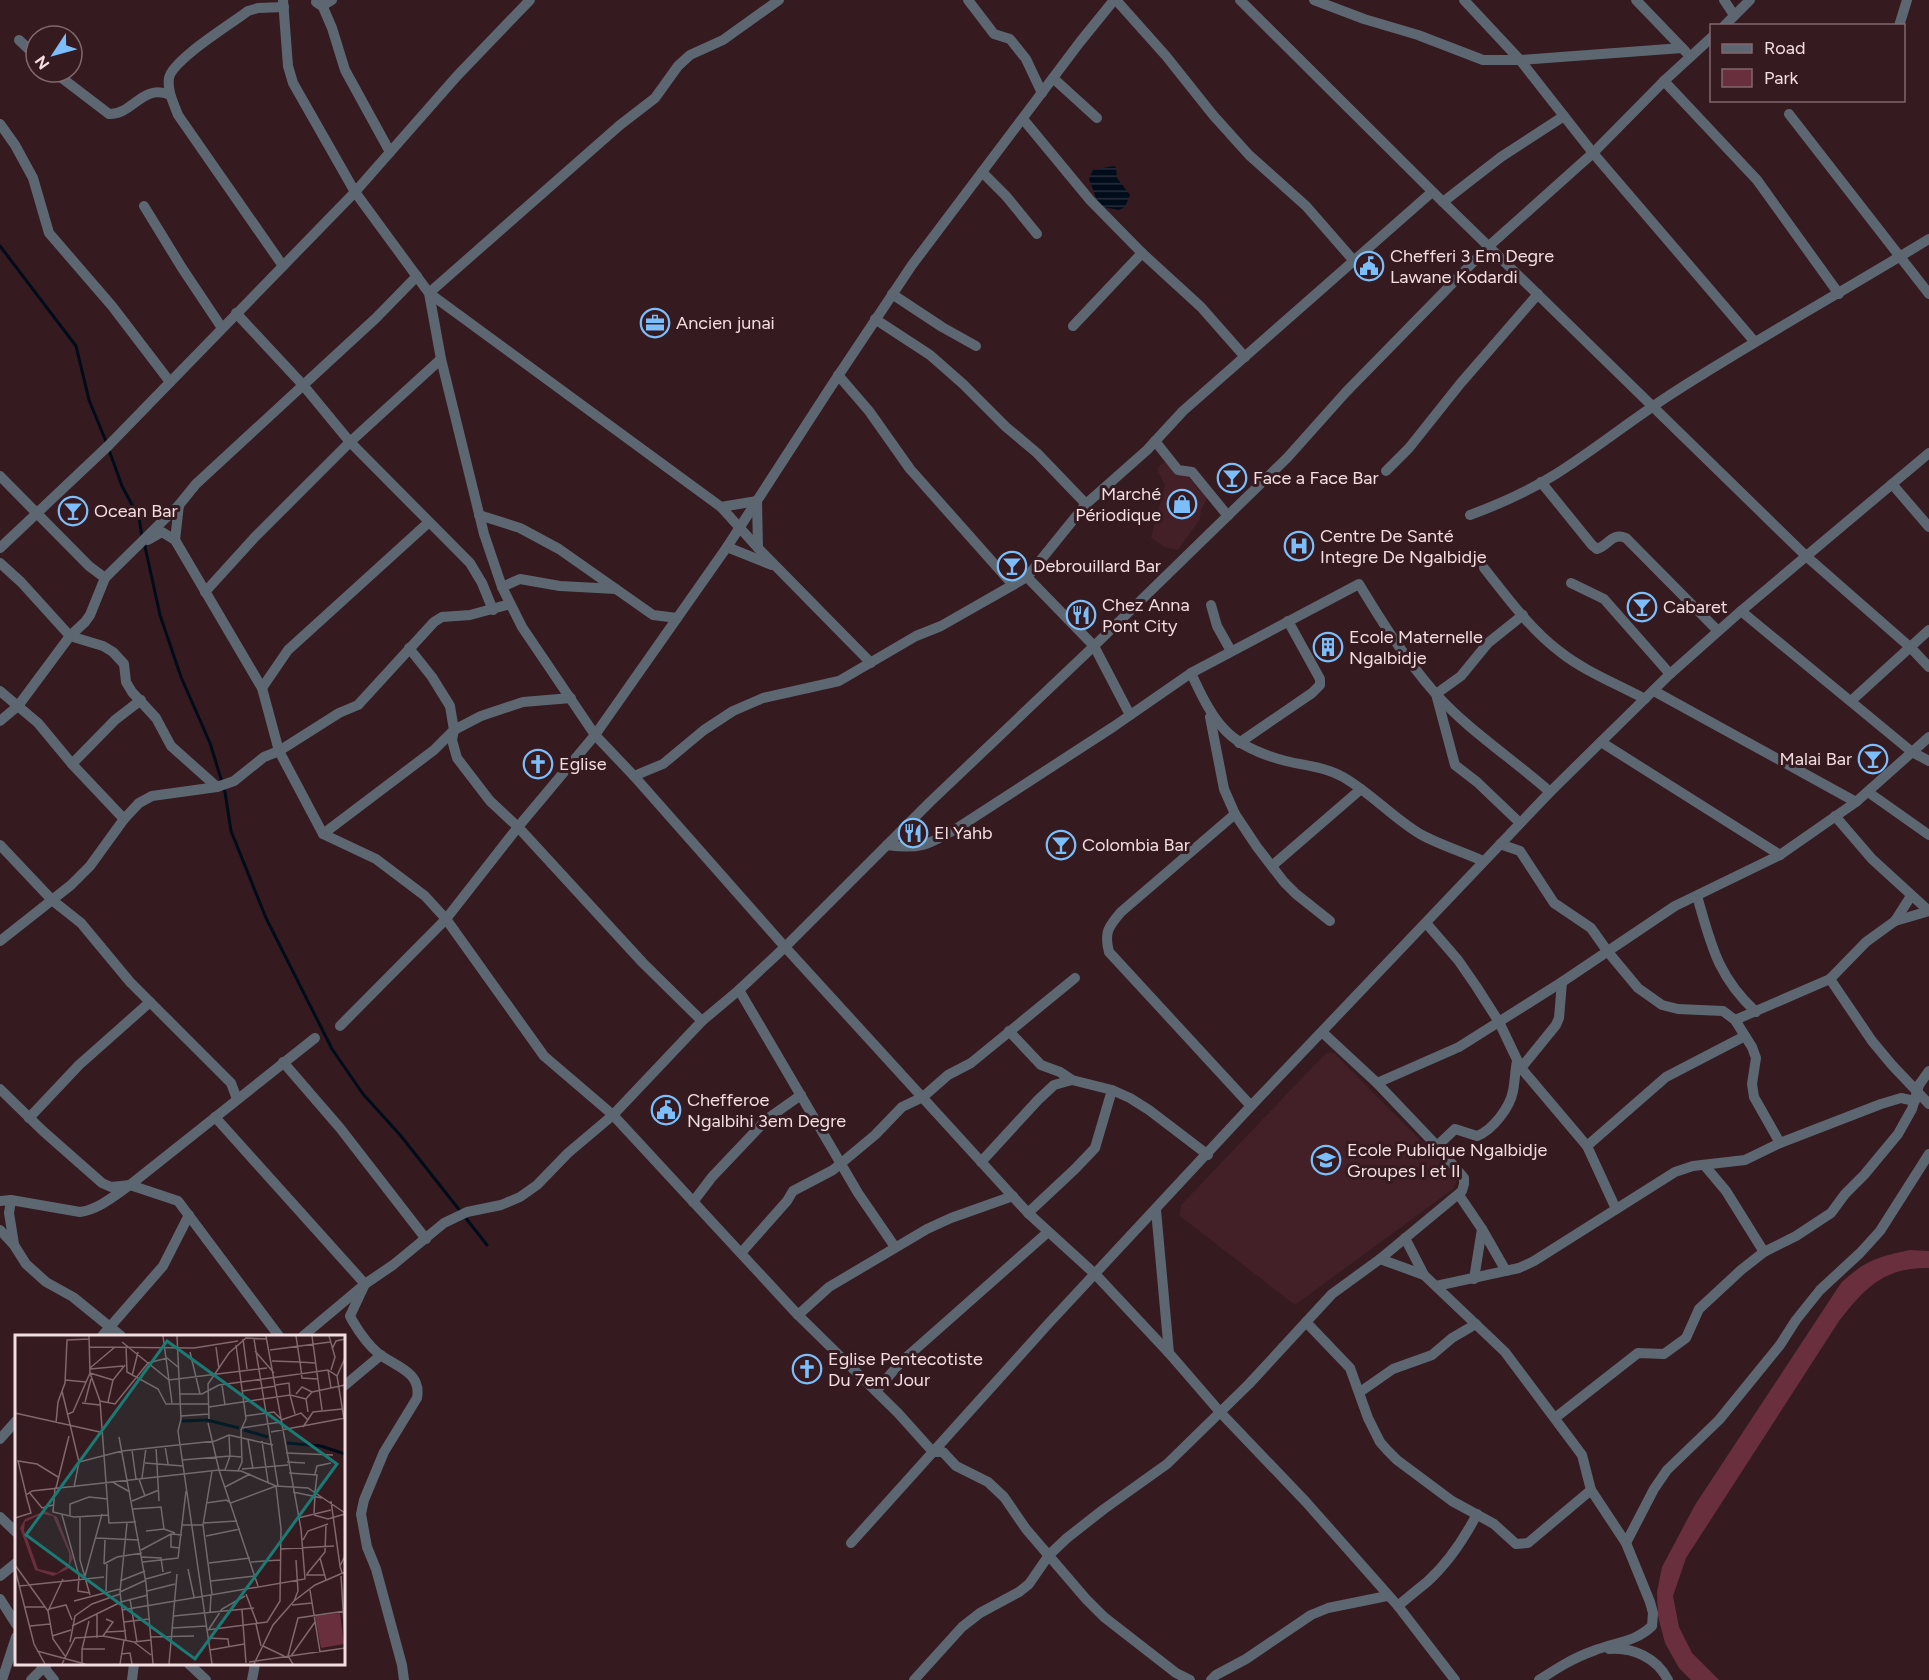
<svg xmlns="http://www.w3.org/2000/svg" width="1929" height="1680" font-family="Figtree,sans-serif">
  <defs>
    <pattern id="water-rules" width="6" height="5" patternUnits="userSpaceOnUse" patternTransform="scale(1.5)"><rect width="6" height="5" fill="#000c19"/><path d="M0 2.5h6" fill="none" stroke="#262f3a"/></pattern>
  </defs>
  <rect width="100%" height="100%" fill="#351a20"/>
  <!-- built -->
  <g fill="#432028">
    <path d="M1167,461L1188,476L1207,498L1201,510L1200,519L1178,550L1164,547L1151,537L1165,485L1158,471L1159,466Z"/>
    <path d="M1326,1053H1334L1458,1178L1453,1189L1295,1305L1180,1216L1181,1205Z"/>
  </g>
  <!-- green -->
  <path fill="#692f3d" d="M1910,1250L1929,1251V1268C1884,1267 1865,1288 1839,1321L1686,1558L1673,1596L1679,1627L1692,1653L1719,1680H1691L1679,1668L1665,1643L1658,1616L1657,1592L1662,1567L1695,1505L1841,1283C1866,1260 1877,1257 1910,1250Z"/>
  <!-- water -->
  <path fill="url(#water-rules)" d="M1113,166L1116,167L1117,178L1130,195L1125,207L1119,210L1099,206L1089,179L1093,170Z"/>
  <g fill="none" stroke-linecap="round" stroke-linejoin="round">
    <!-- stream -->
    <g stroke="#000c19" stroke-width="3">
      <path d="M0,246L76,346L89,400L107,444"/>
      <path d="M109,450L122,486L139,518L142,536"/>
      <path d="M144,542L160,615L181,677L210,743L225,792L231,831L266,918L332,1049L363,1094L401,1136L487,1245"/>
    </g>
    <!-- minor -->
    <g stroke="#5d6771" stroke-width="10">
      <path d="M283,0L288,66L293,83L355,192L429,293L441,359L484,534L502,587L522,627L595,735L634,776L785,947L1028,1213L1096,1275L1169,1353L1220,1412L1306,1502L1398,1606L1455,1680"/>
      <path d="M320,0L332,28L345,70L390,152"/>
      <path d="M968,0L994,34L1010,39L1026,59L1042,93"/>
      <path d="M1116,0L1166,56L1213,115L1249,155L1306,206L1354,261"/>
      <path d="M1240,0L1443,202L1806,556L1911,648L1929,667"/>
      <path d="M1314,0L1364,19L1418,35L1483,60H1520L1682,48"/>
      <path d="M1464,0L1520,60L1593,153L1754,341"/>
      <path d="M1636,0L1686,52"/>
      <path d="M1724,0L1734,15"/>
      <path d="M316,2L322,6L332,0"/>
      <path d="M1724,26L1750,0"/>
      <path d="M1899,26L1907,0"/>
      <path d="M19,40L36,56"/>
      <path d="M54,72L109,114C133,115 142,83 170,95"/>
      <path d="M1053,78L1097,118"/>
      <path d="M1664,81L1757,180L1839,294"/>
      <path d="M1789,114L1929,294"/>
      <path d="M1023,119L1090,200L1142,253L1201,307L1245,357"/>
      <path d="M0,124L15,145L33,178L49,233L112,306L170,382"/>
      <path d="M982,172L1006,196L1037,234"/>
      <path d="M1443,202L1501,157L1564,116"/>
      <path d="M144,206L182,268L222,328"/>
      <path d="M283,266L178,115C174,104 167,91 169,78C172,60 231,24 248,11L258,8L284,7"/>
      <path d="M892,294L942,327L976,346"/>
      <path d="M236,313L303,385L350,442L470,563L482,583L493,610"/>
      <path d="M875,319L930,355L963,384L1006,427L1037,453L1086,504"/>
      <path d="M1073,326L1142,253"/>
      <path d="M838,375L869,411L910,469L1013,585"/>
      <path d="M1155,441L1178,470L1192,472L1228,516"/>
      <path d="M1386,471L1409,448L1460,384L1538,294"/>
      <path d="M0,476L89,566L105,578"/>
      <path d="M1541,482L1592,545L1597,549C1608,546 1612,532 1626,538L1718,631"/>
      <path d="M1892,484L1929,527"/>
      <path d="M721,507L758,548L871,663"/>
      <path d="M479,515L520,528L559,549L653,615L677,618"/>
      <path d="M1470,515C1500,504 1529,491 1556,474C1597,448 1635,417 1676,391C1759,338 1845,290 1929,239"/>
      <path d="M146,538L148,540L162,532L175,540L262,688L279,751L323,834L376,859L425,896L446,919L544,1056L613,1115L798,1315L898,1413L933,1452"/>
      <path d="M175,540L179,505"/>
      <path d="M727,547L772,565"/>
      <path d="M0,548L108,446L355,192L457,76L530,0"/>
      <path d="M758,548L757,501L721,507L429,293L620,125L655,98L678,66L690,55L723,40L779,0"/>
      <path d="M0,563L21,582L70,636L103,646L113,652L124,664L126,682L132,692L156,718L171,746L217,787"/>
      <path d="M1484,568C1507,597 1530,629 1559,651C1584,671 1617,684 1645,699"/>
      <path d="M1571,583L1604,599L1670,674"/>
      <path d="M502,587L520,579L560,586L616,589"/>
      <path d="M205,592L254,538L350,442L441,359"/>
      <path d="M1211,605L1217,626L1231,651"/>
      <path d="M1741,611L1912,752L1929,761"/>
      <path d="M409,648L432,677L450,706L454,730L481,716L523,702L571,698"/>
      <path d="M1191,673C1215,725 1228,746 1286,761C1306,766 1326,767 1343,777C1371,793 1393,818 1420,834C1440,845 1463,852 1483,861"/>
      <path d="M262,688L288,650L429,522"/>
      <path d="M0,691L38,723L72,764L124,819"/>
      <path d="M1654,691L1856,802"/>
      <path d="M1851,701L1929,630"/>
      <path d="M1130,715L1094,646L1027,577L1086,504L1147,450L1183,411L1432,192"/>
      <path d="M1210,717L1224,789L1235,814L1257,847L1284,882L1296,894L1330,921"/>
      <path d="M0,721L18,706L70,636L85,622L90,615L105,578L113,570L179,505L196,484L376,318L417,276"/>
      <path d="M454,730L452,740L457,758L490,801L518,827L643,963L702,1021"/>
      <path d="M1601,742L1780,855"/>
      <path d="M1239,743L1312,693L1320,685V679L1288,621"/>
      <path d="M72,764L115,720L141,700"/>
      <path d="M634,776L663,764L704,730L733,711L763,698L839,681L916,636L941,626L1027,577"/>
      <path d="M1868,792L1929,835"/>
      <path d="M1235,814L1121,912C1108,927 1104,933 1109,952L1251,1106"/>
      <path d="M1835,816L1872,859L1929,911"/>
      <path d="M1520,823L1477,782L1455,765L1436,694L1461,676L1488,643L1523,615"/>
      <path d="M323,834L434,750L454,730"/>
      <path d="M1500,844L1520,851L1554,903L1591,928L1608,952L1638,988L1662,1005L1678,1009L1723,1011L1735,1020L1752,1047L1756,1058L1752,1084L1754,1097L1780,1143"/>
      <path d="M0,845L52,900L81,923L130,982L231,1083L237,1099"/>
      <path d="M887,845C922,850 929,844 959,827L1113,727L1191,673L1359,584C1382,622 1406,660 1435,693C1469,731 1513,759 1550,792"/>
      <path d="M1272,866L1361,789"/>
      <path d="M1697,896C1711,944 1717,976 1756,1012"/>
      <path d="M1895,921L1929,911"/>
      <path d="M1426,923L1458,960L1476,986L1499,1022L1521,1068L1587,1146L1616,1209"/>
      <path d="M0,941L71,885L90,866L124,819L139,803L152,796L217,787L234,781L264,757L279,751L339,713L358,705L434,622L442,617L470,615L510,604"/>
      <path d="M1830,979L1872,1041L1892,1065L1929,1104"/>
      <path d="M739,990L858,1193L895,1247"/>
      <path d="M1735,1020L1830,979L1866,942L1895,921L1911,896"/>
      <path d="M340,1026L446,919L518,827L595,735L727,547L830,388L912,265L1080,42L1114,0"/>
      <path d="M1009,1031L1041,1065L1060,1072L1072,1080L1112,1090L1130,1098L1149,1110L1208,1155"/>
      <path d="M283,1062L340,1128L426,1239"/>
      <path d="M1521,1068L1556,1025L1559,1018L1562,982"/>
      <path d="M1377,1083L1459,1047L1562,982L1675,906L1780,855L1856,802L1929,737"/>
      <path d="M0,1089L43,1131L102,1183L111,1187L130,1185L178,1201L279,1336"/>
      <path d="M215,1117L365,1284L350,1316L352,1320C359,1332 368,1345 379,1354C395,1366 422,1372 417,1398L384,1452L364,1500L361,1514L367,1547L376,1569L402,1665L404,1680"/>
      <path d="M29,1118L79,1065L150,1002"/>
      <path d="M1437,1146L1455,1129L1477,1136C1493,1130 1510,1107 1513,1091C1515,1081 1515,1071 1517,1061"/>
      <path d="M1587,1146L1666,1077L1745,1036"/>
      <path d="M981,1162L1038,1100L1054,1085L1072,1080"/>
      <path d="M1705,1166L1726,1191L1764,1252"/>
      <path d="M1459,1195L1482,1229L1506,1271"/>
      <path d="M11,1200L9,1213L14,1244"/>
      <path d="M0,1201L11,1200L80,1212C99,1209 114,1196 130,1185L315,1038"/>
      <path d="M693,1202L712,1177L767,1119L801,1095"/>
      <path d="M1156,1210L1169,1353"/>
      <path d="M1028,1213L1075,1169L1095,1148L1112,1090"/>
      <path d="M0,1230L14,1245L26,1264L46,1282L73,1297L121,1336"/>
      <path d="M1405,1238L1424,1275L1505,1352L1582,1455L1591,1490L1626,1543L1650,1602L1653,1613L1652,1626C1634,1643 1615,1642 1593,1651C1573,1658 1556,1669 1539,1680"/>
      <path d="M741,1253L787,1201L793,1191L833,1170L875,1135L902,1107L923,1097L948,1075L971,1063L1075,978"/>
      <path d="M1380,1259L1424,1275"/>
      <path d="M1474,1279L1482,1229"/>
      <path d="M1436,1286L1519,1268L1534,1261L1675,1172L1693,1166L1745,1160L1780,1143L1881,1104L1901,1098L1915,1101"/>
      <path d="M798,1315L829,1287L927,1229L951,1218L1013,1196"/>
      <path d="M1306,1322L1350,1368L1368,1418L1380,1442L1387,1450L1397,1460L1452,1501L1494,1524L1516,1544L1528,1543L1591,1490"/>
      <path d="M102,1336L163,1266L189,1215"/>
      <path d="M303,1336L365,1284L393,1265L444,1223L467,1212L501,1205L520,1197L537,1185L568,1153L613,1115L702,1021L739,990L785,947L930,802L1094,646L1287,458L1346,392L1489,246L1593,153L1664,81L1712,37"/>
      <path d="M344,1386L381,1355"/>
      <path d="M876,1391L901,1362L1048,1232"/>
      <path d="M1360,1392L1393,1369L1432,1355L1452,1338L1476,1324"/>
      <path d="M1555,1418L1638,1353L1664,1354L1686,1338L1699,1309L1741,1270L1764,1252L1796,1236L1831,1213L1845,1194L1864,1175L1898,1134L1912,1109L1919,1085L1929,1071"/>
      <path d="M0,1439L16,1421"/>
      <path d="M933,1452H943L956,1466L988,1482L1004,1497L1026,1529L1086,1599L1104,1617L1176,1673L1190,1680"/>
      <path d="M0,1517L16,1532"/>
      <path d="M851,1543L1049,1323L1251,1106L1550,792L1670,674L1741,611L1929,453"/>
      <path d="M1626,1543L1654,1489L1667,1470L1719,1420L1780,1345L1796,1320L1820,1290L1860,1253L1880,1231L1929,1154"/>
      <path d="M0,1576L16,1563"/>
      <path d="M0,1599L16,1624"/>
      <path d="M1398,1606C1407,1598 1417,1590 1427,1582C1448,1563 1464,1539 1477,1514"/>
      <path d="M1609,1649C1633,1647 1657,1658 1668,1680"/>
      <path d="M41,1664L54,1680"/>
      <path d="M189,1664L206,1680"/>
      <path d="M2,1680L16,1637"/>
      <path d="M31,1680L47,1664"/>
      <path d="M132,1680L134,1664"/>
      <path d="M252,1680L255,1664"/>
      <path d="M914,1680L962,1627L980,1613L1019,1592L1029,1584L1049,1555L1067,1538L1104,1509L1167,1464L1249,1384L1332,1294L1380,1259L1462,1191L1464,1184V1178L1437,1146L1377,1083L1322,1032"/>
      <path d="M1211,1680L1216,1675L1246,1659L1311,1615L1328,1608L1387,1596"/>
    </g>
  </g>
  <!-- icons -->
  <defs>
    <g id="civic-ring" transform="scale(1.5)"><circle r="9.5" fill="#351a20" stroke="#7cbef9" stroke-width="1.5"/><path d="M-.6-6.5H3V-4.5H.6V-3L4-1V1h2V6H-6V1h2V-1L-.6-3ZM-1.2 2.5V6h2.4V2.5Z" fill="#7cbef9"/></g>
    <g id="office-ring" transform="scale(1.5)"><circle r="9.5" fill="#351a20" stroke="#7cbef9" stroke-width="1.5"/><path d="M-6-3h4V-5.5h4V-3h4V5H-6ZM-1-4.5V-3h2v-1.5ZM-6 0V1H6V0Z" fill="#7cbef9"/></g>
    <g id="bar-ring" transform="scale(1.5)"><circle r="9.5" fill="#351a20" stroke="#7cbef9" stroke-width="1.5"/><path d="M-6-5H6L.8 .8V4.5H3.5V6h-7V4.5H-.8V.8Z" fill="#7cbef9"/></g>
    <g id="shop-ring" transform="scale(1.5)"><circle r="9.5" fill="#351a20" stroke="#7cbef9" stroke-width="1.5"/><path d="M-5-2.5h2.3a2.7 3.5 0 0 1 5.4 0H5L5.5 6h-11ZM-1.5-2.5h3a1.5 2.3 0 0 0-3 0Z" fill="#7cbef9"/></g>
    <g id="hospital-ring" transform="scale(1.5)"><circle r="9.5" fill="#351a20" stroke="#7cbef9" stroke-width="1.5"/><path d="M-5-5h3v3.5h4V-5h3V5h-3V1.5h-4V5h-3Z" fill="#7cbef9"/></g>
    <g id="restaurant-ring" transform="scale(1.5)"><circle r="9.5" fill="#351a20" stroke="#7cbef9" stroke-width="1.5"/><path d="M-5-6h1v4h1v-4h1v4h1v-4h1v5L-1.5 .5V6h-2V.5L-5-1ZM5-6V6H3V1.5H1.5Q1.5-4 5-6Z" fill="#7cbef9"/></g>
    <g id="building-ring" transform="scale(1.5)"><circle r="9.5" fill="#351a20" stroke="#7cbef9" stroke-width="1.5"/><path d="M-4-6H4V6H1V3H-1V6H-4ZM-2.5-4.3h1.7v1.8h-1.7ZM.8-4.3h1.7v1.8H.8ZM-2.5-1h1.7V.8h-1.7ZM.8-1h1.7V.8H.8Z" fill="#7cbef9"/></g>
    <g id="church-ring" transform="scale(1.5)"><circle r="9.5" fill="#351a20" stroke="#7cbef9" stroke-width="1.5"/><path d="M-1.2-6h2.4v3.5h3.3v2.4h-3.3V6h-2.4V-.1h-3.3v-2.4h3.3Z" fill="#7cbef9"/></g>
    <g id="school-ring" transform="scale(1.5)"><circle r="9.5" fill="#351a20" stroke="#7cbef9" stroke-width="1.5"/><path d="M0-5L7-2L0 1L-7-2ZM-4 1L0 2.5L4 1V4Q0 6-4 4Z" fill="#7cbef9"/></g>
  </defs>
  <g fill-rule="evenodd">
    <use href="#civic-ring" x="1369" y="266"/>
    <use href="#office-ring" x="655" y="323"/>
    <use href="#bar-ring" x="1232" y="478"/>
    <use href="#shop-ring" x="1182" y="504"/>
    <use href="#bar-ring" x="73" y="511"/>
    <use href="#hospital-ring" x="1299" y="546"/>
    <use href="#bar-ring" x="1012" y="566"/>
    <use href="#bar-ring" x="1642" y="607"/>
    <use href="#restaurant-ring" x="1081" y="615"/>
    <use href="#building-ring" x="1328" y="647"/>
    <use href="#bar-ring" x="1873" y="759"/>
    <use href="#church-ring" x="538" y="764"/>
    <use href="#restaurant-ring" x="913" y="833"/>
    <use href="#bar-ring" x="1061" y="845"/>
    <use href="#civic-ring" x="666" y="1110"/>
    <use href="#school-ring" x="1326" y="1160"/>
    <use href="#church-ring" x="807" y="1369"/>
  </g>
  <g text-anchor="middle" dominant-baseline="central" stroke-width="6" stroke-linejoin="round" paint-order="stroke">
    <!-- poi labels -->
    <g font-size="18" fill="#f2dee1" stroke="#351a20" text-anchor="start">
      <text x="1390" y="256">Chefferi 3 Em Degre<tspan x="1390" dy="21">Lawane Kodardi</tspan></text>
      <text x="676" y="323">Ancien junai</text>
      <text x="1253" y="478">Face a Face Bar</text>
      <text x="1161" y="494" text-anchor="end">Marché<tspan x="1161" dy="21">Périodique</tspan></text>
      <text x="94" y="511">Ocean Bar</text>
      <text x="1320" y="536">Centre De Santé<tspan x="1320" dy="21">Integre De Ngalbidje</tspan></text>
      <text x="1033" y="566">Debrouillard Bar</text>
      <text x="1102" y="605">Chez Anna<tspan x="1102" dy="21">Pont City</tspan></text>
      <text x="1663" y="607">Cabaret</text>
      <text x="1349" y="637">Ecole Maternelle<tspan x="1349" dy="21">Ngalbidje</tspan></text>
      <text x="1852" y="759" text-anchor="end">Malai Bar</text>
      <text x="559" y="764">Eglise</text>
      <text x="934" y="833">El Yahb</text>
      <text x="1082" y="845">Colombia Bar</text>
      <text x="687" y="1100">Chefferoe<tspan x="687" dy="21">Ngalbihi 3em Degre</tspan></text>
      <text x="1347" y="1150">Ecole Publique Ngalbidje<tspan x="1347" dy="21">Groupes I et II</tspan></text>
      <text x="828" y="1359">Eglise Pentecotiste<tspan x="828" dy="21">Du 7em Jour</tspan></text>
    </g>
  </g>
  <!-- overview -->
  <g transform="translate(15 1335)">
    <rect width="330" height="330" fill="#351a20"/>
    <path d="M30,176L42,182L58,223L53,234L38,241L20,235L5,193L10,184ZM27,179L38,181L54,218V229L42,238L23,234L9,195L10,187ZM325,278L329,309L306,313L300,281Z" fill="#692f3d" fill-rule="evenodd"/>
    <path fill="none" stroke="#000c19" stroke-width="3" d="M167,86L192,85L224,93M229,95L253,102M272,108L306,111L330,119"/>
    <path fill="none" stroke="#81686d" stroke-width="1.5" d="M74,1L75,38L85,66L94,188L121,187M148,1L157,68M162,1L166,84L163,96L197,329M281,1L285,27L300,28M297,1L307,75M314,1L320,22L316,35M228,4L232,34M239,4L263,151M107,7L154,45L252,33M221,10L231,84L226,95L227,127L223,136M75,12L179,13L223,6M111,12L112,37L143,54L151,69H193M201,12L204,34M317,14L321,6L330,4M255,15L315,7M240,16L259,38M175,17L185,59M257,26L285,27L287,43L302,44M75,33L100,12M75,34L108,31M313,35L316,53M75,38L98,45M117,41L123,17M322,41L330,23M50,45L71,47M207,50L210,70M261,50L274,48L275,60L291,64M47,56L64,127L59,152M227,56L261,51M165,59H187L204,50L313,35L322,41L329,84M281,59L287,52L297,57M85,66L100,69L133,28L152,23L163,32M70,67L76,44M93,67L98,45L110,30M67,68L85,70M194,72L275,60L280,79M293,77L291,64L297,57L330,50M0,78L85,97M53,79L58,77L75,38M166,81L194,79M230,81L259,77L266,84M194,84L193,49L214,18L231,3L252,4M266,85L286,78L293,85M41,88L43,67L50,48L52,5L74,4M193,88L204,135L243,251M288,92L298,77L327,74M226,93L266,87M256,97L330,83M104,102L131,248L138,329M233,105L238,134M247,106L253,147M150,111L153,129M141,112L144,166M117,115L121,144M271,118L318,120M167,125L215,121L214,100M64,127L107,116L200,106L214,100L258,110M272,127L290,128M130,128L168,131M227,134L273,130M210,135L215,121L226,122M274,138L302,140L300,157M300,139L302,131L316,128M127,143L131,113M124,144L130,161M99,148L115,157M210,152L235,139M40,153L38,177L59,182L94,180M41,153L54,101M14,157L27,173L38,170M278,157L307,163M11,159L3,126L22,129L43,142M117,166L144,155M316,166L325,231M191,168L212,165M118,174L146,172L149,194M299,178L300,160M47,180L64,241L63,256L75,258M55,180V169L74,162L93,164M299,180L313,184L330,179M65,182V225L75,260M0,183L16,178L11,160L17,156L204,135L226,136L261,151L293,153L330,178M283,183L316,175M188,188L222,186M167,190H188L197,259M188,190L197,136M131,196L149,194L160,198M156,199V212L165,213M191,201L225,194M81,203L124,205M288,205L293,196L313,189M265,214L319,211M126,215L156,199L167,200M127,222L146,223L148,237M305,223L311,245M128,227L163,223L171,156M236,227L265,225M194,228L235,223M89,229L102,222L127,218M89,229L90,205M0,230L33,276L38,304L50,321M0,234L19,309L30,329M173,234L179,262M327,238L325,231L330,221M292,239L310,217L311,189M291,240H310M70,241L87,179M326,241L330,305M131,244L156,237M105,246L130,236M196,246L240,241M4,251L89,242M295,255L305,317M91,256L92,229M132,256L160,249M105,257L131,245M231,259L242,288M115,264L122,307M59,266L105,254M279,266L283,256L281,225M277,270L297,268M10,272H30M34,274L51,270L57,285M107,275L290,244L286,194L251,1M227,275L231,328M33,276L48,244M195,278L196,260M82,279V303M159,281L239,273M109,287L134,284M241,289L246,311M15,291L35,289M57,291L106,267L133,260M157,293L192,291M194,294L207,274L230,261M192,295L252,287L265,266L266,194L261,151L216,168L211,165M91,297L111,296M37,301L56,295M88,301L98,287L91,284M135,302L179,301M193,303L213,304L214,312M111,305L105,257L112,188M55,307L60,281L77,269L105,259M119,307L136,320M248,311L269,321M67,314L74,286M195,315L229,309M22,316L70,329M106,319L115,318L117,329M276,321L300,287M234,327L330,313M47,329L60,303L88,301L119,307L136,305M67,329V314H90M105,329L109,305M154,329L162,239M239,329L258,290L279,266L300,250L330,237M278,329L273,321L283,283L330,276"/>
    <path fill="#1a7b74" fill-opacity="0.15" stroke="#1a7b74" stroke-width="3" d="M152,6L322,129L180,324L11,200Z"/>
    <rect width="330" height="330" fill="none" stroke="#f2dee1" stroke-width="3"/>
  </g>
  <!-- legend -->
  <rect x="1710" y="24" width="195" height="78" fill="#351a20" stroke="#81686d" stroke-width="1.5"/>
  <rect x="1722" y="44" width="30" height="9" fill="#5d6771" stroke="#81686d" stroke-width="1.5"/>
  <text x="1764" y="54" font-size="18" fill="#f2dee1">Road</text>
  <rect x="1722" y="69" width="30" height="18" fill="#692f3d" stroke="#81686d" stroke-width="1.5"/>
  <text x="1764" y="84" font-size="18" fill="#f2dee1">Park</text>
  <!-- north arrow -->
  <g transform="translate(54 54) rotate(234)"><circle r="28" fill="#351a20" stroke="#81686d" stroke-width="1.5"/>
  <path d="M0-4.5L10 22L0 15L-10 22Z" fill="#7cbef9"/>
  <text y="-9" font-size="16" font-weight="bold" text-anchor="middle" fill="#f2dee1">N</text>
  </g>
</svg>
